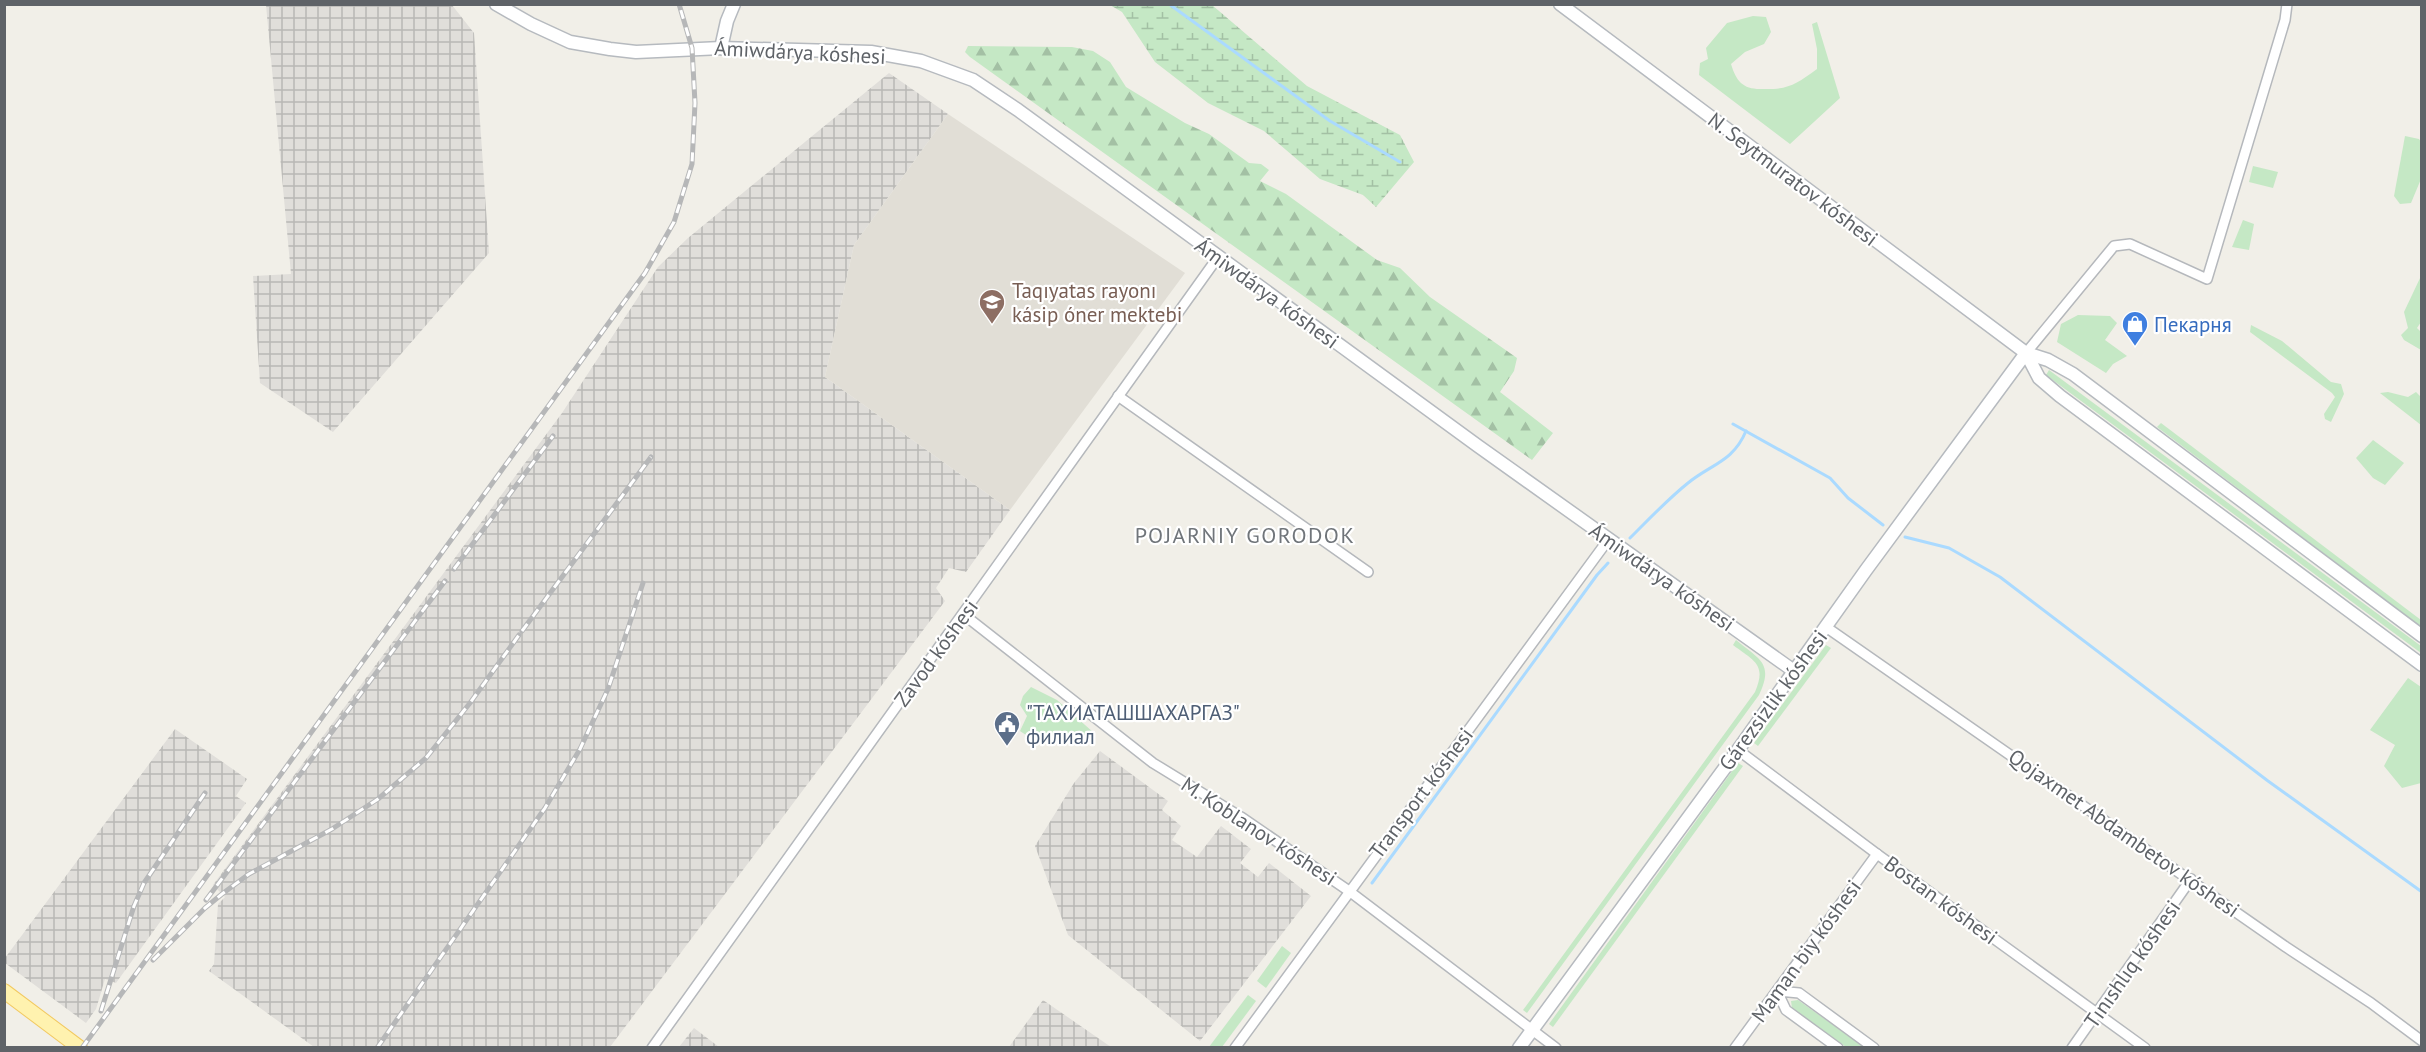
<svg xmlns="http://www.w3.org/2000/svg" width="2426" height="1052" font-family="'PT Sans',sans-serif">
  <defs>
    <pattern id="industrial-grid" width="8" height="8" patternUnits="userSpaceOnUse" patternTransform="scale(1.5)"><rect width="8" height="8" fill="#e0deda"/><path d="M0 4h8M4 0v8" fill="none" stroke="#b9b8b5"/></pattern>
    <pattern id="forest-firs" width="22" height="20" patternUnits="userSpaceOnUse" patternTransform="scale(1.5)"><rect width="22" height="20" fill="#c5e8c5"/><path d="M5 1l3.5 6h-7zM16 11l3.5 6h-7z" fill="#a3c0a4"/></pattern>
    <pattern id="wetland-marsh" width="20" height="14" patternUnits="userSpaceOnUse" patternTransform="scale(1.5)"><rect width="20" height="14" fill="#c5e8c5"/><path d="M1 5h8M5 5V1M11 12h8M15 12V8" fill="none" stroke="#a3c0a4"/></pattern>
  </defs>
  <rect width="100%" height="100%" fill="#f1efe8"/>
  <!-- industrial -->
  <g fill="url(#industrial-grid)">
    <path d="M266,5H452L474,33L489,253L333,432L260,383L253,276L291,274Z"/>
    <path d="M889,73L948,114L854,245L825,377L1010,510L966,572L949,568L936,588L945,601L610,1047H314L209,971L214,964L218,904L225,897L213,885L562,413L658,267L688,238Z"/>
    <path d="M175,729L247,779L236,796L246,803L116,983L105,979L96,1009L86,1023L5,963V958Z"/>
    <path d="M1100,751L1168,801L1162,810L1181,826L1172,840L1197,857L1221,826L1251,849L1240,863L1258,877L1269,863L1311,896L1200,1041L1068,935L1035,846L1074,783Z"/>
    <path d="M1043,1000L1111,1047H1009Z"/>
    <path d="M694,1028L719,1047H679Z"/>
  </g>
  <!-- education -->
  <path fill="#e1ded6" d="M948,114L1185,273L1010,510L825,377L854,245Z"/>
  <!-- green -->
  <g fill="#c5e8c5">
    <path d="M1753,16L1766,17L1771,32L1764,44L1745,52L1731,64C1736,81 1743,89 1760,89C1788,90 1795,85 1817,69V49L1812,24L1817,22L1840,98L1790,144L1699,75L1700,63L1708,59L1706,48L1727,23Z"/>
    <path d="M2405,136L2419,139L2421,142V179L2411,203L2400,204L2394,196Z"/>
    <path d="M2253,166L2278,172L2273,188L2249,182Z"/>
    <path d="M2243,220L2254,224L2249,250L2232,247Z"/>
    <path d="M2421,276V322L2417,328L2421,332V350L2404,340L2401,335L2408,328L2404,312Z"/>
    <path d="M2078,315L2110,316L2117,323L2105,340L2127,356L2113,364L2106,373L2057,342L2061,324Z"/>
    <path d="M2251,325L2282,341L2331,382L2341,384L2344,394L2331,422L2325,419L2324,414L2335,397L2332,393L2250,332Z"/>
    <path d="M2049,370L2421,646V653L2046,375Z"/>
    <path d="M2388,392L2408,397L2416,392L2421,397V425L2380,393Z"/>
    <path d="M2161,423L2421,620V627L2157,427Z"/>
    <path d="M2373,440L2404,463L2385,485L2373,478L2356,458Z"/>
    <path d="M1736,640C1760,660 1774,663 1759,695L1527,1013L1523,1010L1755,692C1767,664 1754,661 1733,645Z"/>
    <path d="M1826,645L1831,648L1758,746L1754,743Z"/>
    <path d="M2408,678L2421,687V783L2402,788L2384,766L2395,745L2370,730Z"/>
    <path d="M1031,687L1057,700L1094,733L1058,744L1045,736L1038,743L1020,731L1027,716L1020,705L1023,696Z"/>
    <path d="M1738,763L1743,766L1553,1027L1549,1024Z"/>
    <path d="M1282,946L1291,953L1266,988L1257,981Z"/>
    <path d="M1248,995L1256,1001L1222,1047H1209Z"/>
    <path d="M1798,1000L1864,1047H1846L1792,1008L1791,1001Z"/>
  </g>
  <!-- forest -->
  <path fill="url(#forest-firs)" d="M968,46L1072,47L1093,51L1110,62L1126,87L1185,123L1209,134L1249,163L1261,164L1269,170L1260,181L1286,194L1377,260L1400,268L1430,297L1517,358L1514,371L1500,392L1553,433L1532,460L970,57L965,52Z"/>
  <!-- wetland -->
  <path fill="url(#wetland-marsh)" d="M1110,5H1212L1307,86L1400,135L1414,162L1376,207L1363,195L1320,179L1264,131L1208,103L1155,62L1122,12Z"/>
  <g fill="none" stroke-linecap="round" stroke-linejoin="round">
    <!-- stream -->
    <g stroke="#aadaff" stroke-width="3">
      <path d="M1169,4L1330,121L1400,162"/>
      <path d="M1733,424L1830,478L1848,498L1883,525"/>
      <path d="M1905,537L1949,548L2000,577L2268,781L2422,892"/>
      <path d="M1630,538C1649,519 1668,499 1688,483C1711,464 1733,462 1746,431"/>
      <path d="M1372,883L1597,575L1608,563"/>
    </g>
    <!-- street casing -->
    <g stroke="#b5b8bc" stroke-width="12">
      <g id="street">
        <path d="M2026,353L2114,246L2130,244L2207,279L2285,20L2287,4"/>
        <path d="M1118,396L1368,572"/>
        <path d="M963,614L1153,763L1241,817L1349,891L1556,1048"/>
        <path d="M1826,627L2286,947L2371,1003L2422,1041"/>
        <path d="M1738,750L1877,854L2145,1048"/>
        <path d="M652,1048L1218,257"/>
        <path d="M1235,1048L1608,540"/>
        <path d="M1735,1048L1877,854"/>
        <path d="M1838,1048L1786,1010L1777,991L1799,993L1874,1048"/>
        <path d="M2072,1048L2191,879"/>
      </g>
    </g>
    <!-- secondary casing -->
    <g stroke="#b6babf" stroke-width="15">
      <g id="secondary">
        <path d="M496,4L531,24L570,42L610,49L636,52L721,48L871,52L921,61L973,80L1018,110L1478,446L1794,671"/>
        <path d="M1560,4L2026,353L2048,360L2073,374L2422,636"/>
        <path d="M721,48L727,21L734,4"/>
        <path d="M2026,353L2039,378L2060,396L2422,665"/>
        <path d="M1519,1048L1738,750L1866,570L2026,353"/>
      </g>
    </g>
    <!-- primary casing -->
    <g stroke="#f2c960" stroke-width="16">
      <path id="primary" d="M4,991L80,1048"/>
    </g>
    <!-- street -->
    <use href="#street" stroke="#fff" stroke-width="9"/>
    <!-- secondary -->
    <use href="#secondary" stroke="#fff" stroke-width="12"/>
    <!-- primary -->
    <use href="#primary" stroke="#fff2af" stroke-width="14"/>
    <!-- rail casing -->
    <g stroke="#b6b7b8" stroke-width="5">
      <g id="rail">
        <path d="M454,569L553,436"/>
        <path d="M522,631L651,457"/>
        <path d="M206,900L445,581"/>
        <path d="M153,960L205,908L222,894L249,874L332,829L378,799L426,758L470,703L519,635"/>
        <path d="M101,1011L134,906L144,883L205,793"/>
        <path d="M82,1048L645,273L674,222L692,164L695,103L692,48L679,4"/>
        <path d="M377,1048L545,808L580,749L608,689L643,583"/>
      </g>
    </g>
    <!-- rail -->
    <use href="#rail" stroke="#fff" stroke-width="3" stroke-dasharray="9" stroke-linecap="butt"/>
  </g>
  <!-- icons -->
  <defs>
    <g id="school-pin" transform="scale(1.35)"><path d="M0 17L-7.5 6A9.5 9.5 0 1 1 7.5 6Z" fill="#8d6e63" stroke="#fff"/><path d="M0-5L7-2L0 1L-7-2ZM-4 1L0 2.5L4 1V4Q0 6-4 4Z" fill="#fff"/></g>
    <g id="shop-pin" transform="scale(1.35)"><path d="M0 17L-7.5 6A9.5 9.5 0 1 1 7.5 6Z" fill="#3f7fe0" stroke="#fff"/><path d="M-5-2.5h2.3a2.7 3.5 0 0 1 5.4 0H5L5.5 6h-11ZM-1.5-2.5h3a1.5 2.3 0 0 0-3 0Z" fill="#fff"/></g>
    <g id="civic-pin" transform="scale(1.35)"><path d="M0 17L-7.5 6A9.5 9.5 0 1 1 7.5 6Z" fill="#5c6f8a" stroke="#fff"/><path d="M-.6-6.5H3V-4.5H.6V-3L4-1V1h2V6H-6V1h2V-1L-.6-3ZM-1.2 2.5V6h2.4V2.5Z" fill="#fff"/></g>
  </defs>
  <g fill-rule="evenodd">
    <use href="#school-pin" x="992" y="302"/>
    <use href="#shop-pin" x="2135" y="324"/>
    <use href="#civic-pin" x="1007" y="724"/>
  </g>
  <g text-anchor="middle" dominant-baseline="central" stroke-width="4.5" stroke-linejoin="round" paint-order="stroke">
    <!-- street labels -->
    <g font-size="21" fill="#5f6368" stroke="#fff">
      <text transform="translate(800 52) rotate(3)">Ámiwdárya kóshesi</text>
      <text transform="translate(1793 179) rotate(37)">N. Seytmuratov kóshesi</text>
      <text transform="translate(1267 293) rotate(36)">Ámiwdárya kóshesi</text>
      <text transform="translate(1662 577) rotate(35)">Ámiwdárya kóshesi</text>
      <text transform="translate(936 653) rotate(-54)">Zavod kóshesi</text>
      <text transform="translate(1773 700) rotate(-54)">Gárezsizlik kóshesi</text>
      <text transform="translate(1421 793) rotate(-53)">Transport kóshesi</text>
      <text transform="translate(1259 831) rotate(33)">M. Koblanov kóshesi</text>
      <text transform="translate(2124 833) rotate(35)">Qojaxmet Abdambetov kóshesi</text>
      <text transform="translate(1941 900) rotate(36)">Bostan kóshesi</text>
      <text transform="translate(1806 951) rotate(-54)">Maman biy kóshesi</text>
      <text transform="translate(2132 964) rotate(-55)">Tınıshlıq kóshesi</text>
    </g>
    <!-- education labels -->
    <g font-size="21" fill="#785e54" stroke="#fff" text-anchor="start">
      <text x="1012" y="290">Taqıyatas rayonı<tspan x="1012" dy="24">kásip óner mektebi</tspan></text>
    </g>
    <!-- shop labels -->
    <g font-size="21" fill="#366cbe" stroke="#fff" text-anchor="start">
      <text x="2154" y="324">Пекарня</text>
    </g>
    <!-- service labels -->
    <g font-size="21" fill="#4e5e75" stroke="#fff" text-anchor="start">
      <text x="1026" y="712">"ТАХИАТАШШАХАРГАЗ"<tspan x="1026" dy="24">филиал</tspan></text>
    </g>
    <!-- neighbourhood labels -->
    <g font-size="22" letter-spacing="1.5" fill="#70757a" stroke="#fff">
      <text x="1245" y="535">POJARNIY GORODOK</text>
    </g>
  </g>
  <!-- border -->
  <rect width="2426" height="1052" fill="none" stroke="#5f6368" stroke-width="12"/>
</svg>
